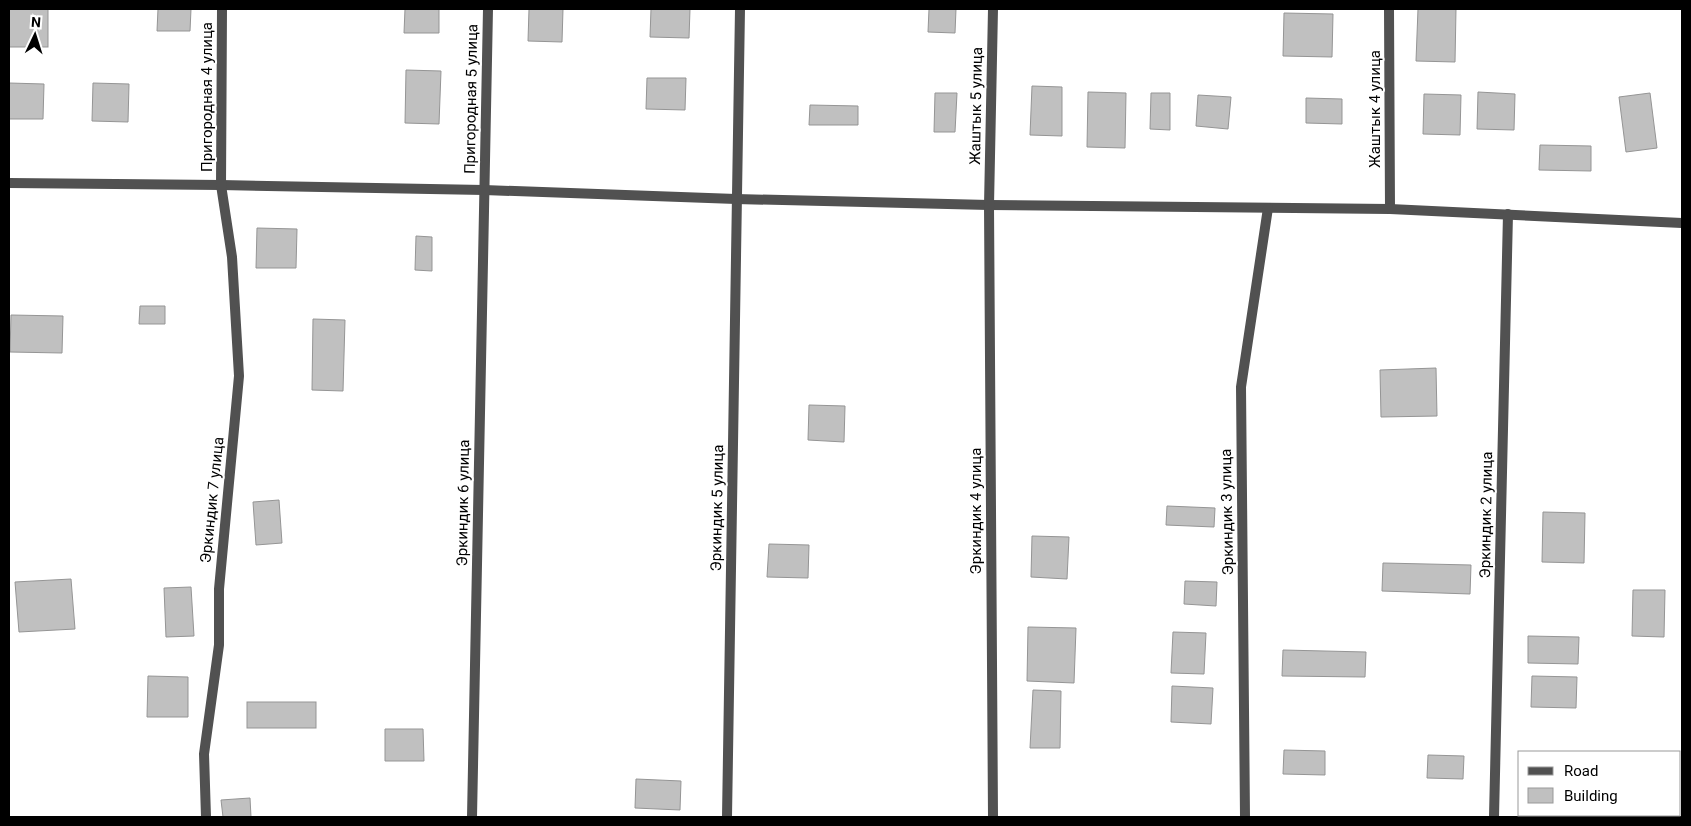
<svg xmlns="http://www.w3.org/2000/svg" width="1691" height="826" font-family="Roboto,sans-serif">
  <rect width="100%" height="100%" fill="#fff"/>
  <!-- building -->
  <g fill="#c0c0c0" stroke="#959595">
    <rect x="9" y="9" width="39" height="38"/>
    <path d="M158,9H191L190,31H157Z"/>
    <path d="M405,9H439V33H404Z"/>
    <path d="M529,9H563L562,42L528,41Z"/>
    <path d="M651,9H690L689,38L650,37Z"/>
    <path d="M929,9H956L955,33L928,32Z"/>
    <path d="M1418,9H1456L1455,62L1416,61Z"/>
    <path d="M1284,13L1333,14L1332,57L1283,56Z"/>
    <path d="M406,70L441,71L439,124L405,123Z"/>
    <path d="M647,78H686L685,110L646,109Z"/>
    <path d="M9,83L44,84L43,119H9Z"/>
    <path d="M93,83L129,84L128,122L92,121Z"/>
    <path d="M1032,86L1062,87V136L1030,135Z"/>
    <path d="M1088,92L1126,93L1125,148L1087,147Z"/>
    <path d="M1478,92L1515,94L1514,130L1477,129Z"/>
    <path d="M935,93H957L955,132H934Z"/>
    <path d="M1151,93H1170V130L1150,129Z"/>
    <path d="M1650,93L1657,148L1626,152L1619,97Z"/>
    <path d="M1424,94L1461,95L1460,135L1423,134Z"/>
    <path d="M1198,95L1231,97L1228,129L1196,126Z"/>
    <path d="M1306,98L1342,99V124L1306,123Z"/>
    <path d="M810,105L858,106V125H809Z"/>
    <path d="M1540,145L1591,146V171L1539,170Z"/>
    <path d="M257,228L297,229L296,268H256Z"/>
    <path d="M416,236L432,237V271L415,270Z"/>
    <path d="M140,306H165V324H139Z"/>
    <path d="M11,315L63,316L62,353L10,352Z"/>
    <path d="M313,319L345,320L343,391L312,390Z"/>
    <path d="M1436,368L1437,416L1381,417L1380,370Z"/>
    <path d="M809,405L845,406L844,442L808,440Z"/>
    <path d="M279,500L282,543L256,545L253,502Z"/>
    <path d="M1167,506L1215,508L1214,527L1166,525Z"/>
    <path d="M1543,512L1585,513L1584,563L1542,562Z"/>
    <path d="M1032,536L1069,537L1067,579L1031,577Z"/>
    <path d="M769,544L809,545L808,578L767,577Z"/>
    <path d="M1383,563L1471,565L1470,594L1382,591Z"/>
    <path d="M71,579L75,629L19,632L15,582Z"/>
    <path d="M1185,581L1217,582L1216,606L1184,604Z"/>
    <path d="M191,587L194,636L166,637L164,588Z"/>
    <path d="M1633,590H1665L1664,637L1632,636Z"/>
    <path d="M1028,627L1076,628L1074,683L1027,681Z"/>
    <path d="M1173,632L1206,633L1204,674L1171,673Z"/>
    <path d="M1528,636L1579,637L1578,664L1528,663Z"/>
    <path d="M1283,650L1366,652L1365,677L1282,676Z"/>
    <path d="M148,676L188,677V717H147Z"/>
    <path d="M1532,676L1577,677L1576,708L1531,707Z"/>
    <path d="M1172,686L1213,688L1211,724L1171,722Z"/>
    <path d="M1033,690L1061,691L1060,748H1030Z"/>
    <rect x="247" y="702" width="69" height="26"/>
    <path d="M385,729H423L424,761H385Z"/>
    <path d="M1284,750L1325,751V775L1283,774Z"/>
    <path d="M1428,755L1464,756L1463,779L1427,778Z"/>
    <path d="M636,779L681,781L680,810L635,808Z"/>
    <path d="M250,798L251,817H223L221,800Z"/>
  </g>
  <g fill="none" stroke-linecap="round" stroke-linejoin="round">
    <!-- minor -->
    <g stroke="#515151" stroke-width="10">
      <path d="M1389,9L1390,209"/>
      <path d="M9,183L221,185L484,190L736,199L989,205L1390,209L1682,223"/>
      <path d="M206,817L204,754L219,645V589L239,376L232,257L221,185L222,9"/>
      <path d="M472,817L488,9"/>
      <path d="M727,817L740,9"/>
      <path d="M993,817L989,205L993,9"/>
      <path d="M1245,817L1241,387L1268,208"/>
      <path d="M1494,817L1508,214"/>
    </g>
  </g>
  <g text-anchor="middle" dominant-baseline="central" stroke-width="4" stroke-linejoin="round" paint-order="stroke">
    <!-- street labels -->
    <g font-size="15" fill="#000" stroke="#fff">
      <text transform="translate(207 97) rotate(-90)">Пригородная 4 улица</text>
      <text transform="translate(471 99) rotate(-89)">Пригородная 5 улица</text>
      <text transform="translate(976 106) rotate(-89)">Жаштык 5 улица</text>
      <text transform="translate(1375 109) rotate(-90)">Жаштык 4 улица</text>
      <text transform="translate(212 500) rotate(-84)">Эркиндик 7 улица</text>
      <text transform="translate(463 503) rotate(-89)">Эркиндик 6 улица</text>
      <text transform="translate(717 508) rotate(-89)">Эркиндик 5 улица</text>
      <text transform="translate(976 511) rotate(-90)">Эркиндик 4 улица</text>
      <text transform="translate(1227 512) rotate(-91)">Эркиндик 3 улица</text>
      <text transform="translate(1486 515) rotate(-89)">Эркиндик 2 улица</text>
    </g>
  </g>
  <!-- border -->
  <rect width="1691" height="826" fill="none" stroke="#000000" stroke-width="20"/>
  <!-- legend -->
  <rect x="1518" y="751" width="162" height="65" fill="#ffffff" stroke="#999999"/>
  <rect x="1528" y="767" width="25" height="8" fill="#515151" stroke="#999999"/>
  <text x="1564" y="776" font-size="15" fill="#000000">Road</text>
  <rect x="1528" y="788" width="25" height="15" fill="#c0c0c0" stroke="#999999"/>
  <text x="1564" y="801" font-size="15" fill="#000000">Building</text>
  <!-- north arrow -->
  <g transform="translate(35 35) rotate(4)" stroke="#ffffff" stroke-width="4" paint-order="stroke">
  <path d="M0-4L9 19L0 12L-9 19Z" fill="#000000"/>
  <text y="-8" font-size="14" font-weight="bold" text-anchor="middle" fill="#000000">N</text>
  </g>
</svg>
